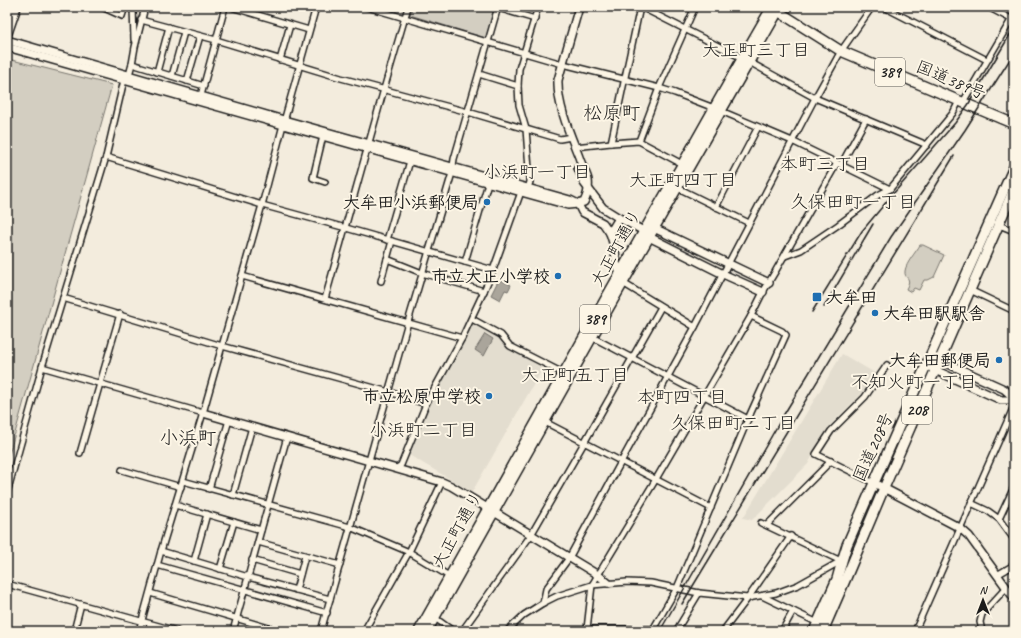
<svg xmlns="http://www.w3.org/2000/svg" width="1021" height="638" font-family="Caveat,'Klee One',sans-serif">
  <rect width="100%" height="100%" fill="#f3ecdd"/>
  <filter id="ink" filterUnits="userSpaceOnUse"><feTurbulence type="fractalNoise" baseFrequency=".025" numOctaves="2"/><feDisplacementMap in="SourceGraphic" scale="8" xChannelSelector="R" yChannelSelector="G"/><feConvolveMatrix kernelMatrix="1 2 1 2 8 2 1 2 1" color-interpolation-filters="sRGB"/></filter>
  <g filter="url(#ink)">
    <!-- built -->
    <g fill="#e3ddcf">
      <path d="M472,324L498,338L508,349L543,368L472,492L409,455L430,404Z"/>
      <path d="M842,354L875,373L866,389L828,427L808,464L752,520L743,518Z"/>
    </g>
    <!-- green -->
    <g fill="#d3cec1" stroke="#78756e">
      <path d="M412,7H495L486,38L410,15Z"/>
      <path d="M12,60L112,85L7,462V73Z"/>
      <path d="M920,245H923L944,255L934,277L928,280H924L919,290L914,288L911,292L906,289C913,276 904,280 905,271C906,263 916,252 920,245Z"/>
    </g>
    <!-- water -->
    <g fill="#aaa59b" stroke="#716e68">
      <path d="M499,279L511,285L508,291L505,290L500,300L491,295Z"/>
      <path d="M485,334L493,339L484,356L475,350Z"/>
    </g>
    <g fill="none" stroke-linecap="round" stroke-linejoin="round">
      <!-- street casing -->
      <g stroke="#1c1c1c" stroke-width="8">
        <g id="street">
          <path d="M102,7L122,16L125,7"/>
          <path d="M133,7L134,40"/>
          <path d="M145,7L135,47L132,64L129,75L124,80L106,157L42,367L203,413"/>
          <path d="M231,7L309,30"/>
          <path d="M367,7L559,63L659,88L675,93L714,108L792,141L890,189"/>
          <path d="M641,7L742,58L815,98L927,145"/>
          <path d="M884,7L987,60"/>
          <path d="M988,7L1011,19"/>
          <path d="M498,8L535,19"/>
          <path d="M141,20L216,40L341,78L468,112L560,139L571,137"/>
          <path d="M280,60L290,25"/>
          <path d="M132,64L204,86"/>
          <path d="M157,72L169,27"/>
          <path d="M479,74L518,86"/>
          <path d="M172,76L184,32"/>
          <path d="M187,81L200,36"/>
          <path d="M200,99L225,7"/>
          <path d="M963,102L1014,15"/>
          <path d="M323,136L313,178L325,182"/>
          <path d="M639,141L659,88L695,7"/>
          <path d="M611,143L640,7"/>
          <path d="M575,147L611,143L639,141L682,164"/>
          <path d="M106,157L262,205L346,228L493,270"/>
          <path d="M841,165L866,119"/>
          <path d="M676,187L749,223"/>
          <path d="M716,207L758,127"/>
          <path d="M999,225L1014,231"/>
          <path d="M387,240L410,161"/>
          <path d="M785,256L801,250L838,225L878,195L890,189L953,113L959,101"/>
          <path d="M387,259L422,273L484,291"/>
          <path d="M465,262L488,183"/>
          <path d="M242,276L462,338"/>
          <path d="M381,281L392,241"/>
          <path d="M623,283L695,327"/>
          <path d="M970,290L1014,311"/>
          <path d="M63,298L222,346L389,392L426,404"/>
          <path d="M325,299L384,89L408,7"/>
          <path d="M472,319L501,335L510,346L565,374"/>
          <path d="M592,337L748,419"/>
          <path d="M545,422L711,508"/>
          <path d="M80,453L120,314"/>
          <path d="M397,468L401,465L426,404L462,338L484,291L493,270L521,192L528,188L530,182L526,129L519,105L518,86L519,69L538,7"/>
          <path d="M122,470L181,487"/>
          <path d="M183,481L350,527L409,552L449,576"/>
          <path d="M874,483L816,454L831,431L865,397L887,365"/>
          <path d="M209,489L229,420"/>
          <path d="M7,493L42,367"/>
          <path d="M233,495L252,427"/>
          <path d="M971,503L988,511L999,519L1013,538L1014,540"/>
          <path d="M175,505L261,530"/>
          <path d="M999,519L1014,487"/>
          <path d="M761,523L843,562"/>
          <path d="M767,525L831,461"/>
          <path d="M258,542L340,565"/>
          <path d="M161,551L248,577L330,599"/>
          <path d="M252,560L300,574"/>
          <path d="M194,561L207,514"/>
          <path d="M157,565L327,613"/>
          <path d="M220,569L234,522"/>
          <path d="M997,575L1014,565"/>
          <path d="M7,584L177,631"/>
          <path d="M296,590L305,556"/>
          <path d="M150,593L279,631"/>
          <path d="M762,596L818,623L824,628L830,631"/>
          <path d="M543,603L546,589L569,558L621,462L695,327L815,98L841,51L872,7"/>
          <path d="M435,618L453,631"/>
          <path d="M587,629H653"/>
          <path d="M74,631L81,604"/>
          <path d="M139,631L161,551L203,413L262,205L283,125L316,7"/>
          <path d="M233,631L287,437"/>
          <path d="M321,631L408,322L452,173L454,159L498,7"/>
          <path d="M364,631L409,552L442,482"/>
          <path d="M462,631L531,535L584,443L661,307"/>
          <path d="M507,631L524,615L543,603L557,596L592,585L627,582L651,583L699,593L748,598L776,593L798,585L841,561"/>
          <path d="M584,631L587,629L592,585L656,479L751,316L763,292L775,272L837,163"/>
          <path d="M652,631L677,588L748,419L786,335L782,331L751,316"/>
          <path d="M676,631L699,593"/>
          <path d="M723,631L748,598L791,536"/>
          <path d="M782,631L793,611"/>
          <path d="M915,631L1014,406"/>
          <path d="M982,631L980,622L982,614L1006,588"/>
        </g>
      </g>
      <!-- secondary casing -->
      <g stroke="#1c1c1c" stroke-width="10">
        <g id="secondary">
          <path d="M7,40L284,120L570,200L578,204L582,212L603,223L610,233L615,249L616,262L618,269L623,274"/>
          <path d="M7,47L283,125L568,205L578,204L584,202C587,196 589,187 588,180C587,174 581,164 579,157C570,134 557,105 558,80L579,7"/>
          <path d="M578,168L584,183L603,208L619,218L644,231L649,237L723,274L763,292"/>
          <path d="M650,229L654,228L769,283"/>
          <path d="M610,233L619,218"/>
          <path d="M931,356L1004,389L1014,398"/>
          <path d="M926,365L935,370L1001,400H1014"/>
          <path d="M203,413L442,482L451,486L598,575L608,583"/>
          <path d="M874,483L960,528L969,536L1014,598"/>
        </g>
      </g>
      <!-- highway casing -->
      <g stroke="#1c1c1c" stroke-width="12">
        <g id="highway">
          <path d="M773,8L841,51L1014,124"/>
          <path d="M7,33L16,7"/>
          <path d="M419,631C503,483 585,333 670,186C705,126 737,66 772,7"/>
          <path d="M427,631L592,337L778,11"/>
          <path d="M814,631L837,579L842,561L847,545L874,483L1014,167"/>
          <path d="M823,631L846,578L884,488L1014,189"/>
        </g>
      </g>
      <!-- street -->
      <use href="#street" stroke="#fcf5e5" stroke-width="5"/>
      <!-- secondary -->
      <use href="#secondary" stroke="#fcf5e5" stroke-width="7"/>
      <!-- highway -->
      <use href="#highway" stroke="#fcf5e5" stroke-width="9"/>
      <!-- rail -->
      <g stroke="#1c1c1c" stroke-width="1.5">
        <path d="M824,307L873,224"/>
        <path d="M812,312L862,231L893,194L955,123L968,105L1014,28"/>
        <path d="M682,604L954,156"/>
        <path d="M660,631L783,416L891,237L965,130L1014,53"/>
      </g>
    </g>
  </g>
  <!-- markers -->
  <g fill="#1f6fb2" stroke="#fcf5e5" stroke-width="1.5">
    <circle cx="487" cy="202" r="4"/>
    <circle cx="558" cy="276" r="4"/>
    <rect x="812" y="292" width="10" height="10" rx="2"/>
    <circle cx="875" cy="313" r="4"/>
    <circle cx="999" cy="360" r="4"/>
    <circle cx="489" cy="396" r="4"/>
  </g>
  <g text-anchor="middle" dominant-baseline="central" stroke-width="4" stroke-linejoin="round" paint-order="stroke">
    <!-- shield labels -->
    <g fill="#fcf5e5" stroke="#5f5d58" stroke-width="1">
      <rect x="875" y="58" width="30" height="28" rx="3"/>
      <rect x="580" y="305" width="30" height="28" rx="3"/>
      <rect x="902" y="396" width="30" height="28" rx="3"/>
    </g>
    <g font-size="16" font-weight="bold" fill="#1c1c1c">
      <text x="890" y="72">389</text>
      <text x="595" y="319">389</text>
      <text x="917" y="410">208</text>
    </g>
    <!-- street labels -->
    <g font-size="17" fill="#1c1c1c" stroke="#fcf5e5">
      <text transform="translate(951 80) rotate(23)">国道389号</text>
      <text transform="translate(616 248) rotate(-61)">大正町通り</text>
      <text transform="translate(873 447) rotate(-66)">国道208号</text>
      <text transform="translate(457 530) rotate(-61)">大正町通り</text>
    </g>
    <!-- poi labels -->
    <g font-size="17" font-weight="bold" fill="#1c1c1c" stroke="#fcf5e5" text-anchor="end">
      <text x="479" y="202">大牟田小浜郵便局</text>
      <text x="550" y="276">市立大正小学校</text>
      <text x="826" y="297" text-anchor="start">大牟田</text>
      <text x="883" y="313" text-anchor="start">大牟田駅駅舎</text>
      <text x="991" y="360">大牟田郵便局</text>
      <text x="481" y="396">市立松原中学校</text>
    </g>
    <!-- neighbourhood labels -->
    <g font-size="18" fill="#1c1c1c" stroke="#fcf5e5">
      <text x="756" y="50">大正町三丁目</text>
      <text x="825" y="164">本町三丁目</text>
      <text x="537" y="172">小浜町一丁目</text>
      <text x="683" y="180">大正町四丁目</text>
      <text x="853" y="202">久保田町一丁目</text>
      <text x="575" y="375">大正町五丁目</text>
      <text x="914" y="382">不知火町一丁目</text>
      <text x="682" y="397">本町四丁目</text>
      <text x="733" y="423">久保田町二丁目</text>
      <text x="423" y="430">小浜町二丁目</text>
    </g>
    <!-- quarter labels -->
    <g font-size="19" fill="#1c1c1c" stroke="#fcf5e5">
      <text x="612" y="113">松原町</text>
      <text x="188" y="438">小浜町</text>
    </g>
  </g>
  <!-- margin -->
  <rect width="1021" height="638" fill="none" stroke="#fcf5e5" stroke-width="24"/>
  <rect x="12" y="12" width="997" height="614" fill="none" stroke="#1c1c1c" stroke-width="1.5" filter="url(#ink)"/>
  <!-- north arrow -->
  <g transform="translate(983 600)" stroke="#fcf5e5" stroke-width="3" paint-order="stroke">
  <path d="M0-3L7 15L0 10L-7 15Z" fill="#1c1c1c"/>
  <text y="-6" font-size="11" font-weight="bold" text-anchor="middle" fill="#1c1c1c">N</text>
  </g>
</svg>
